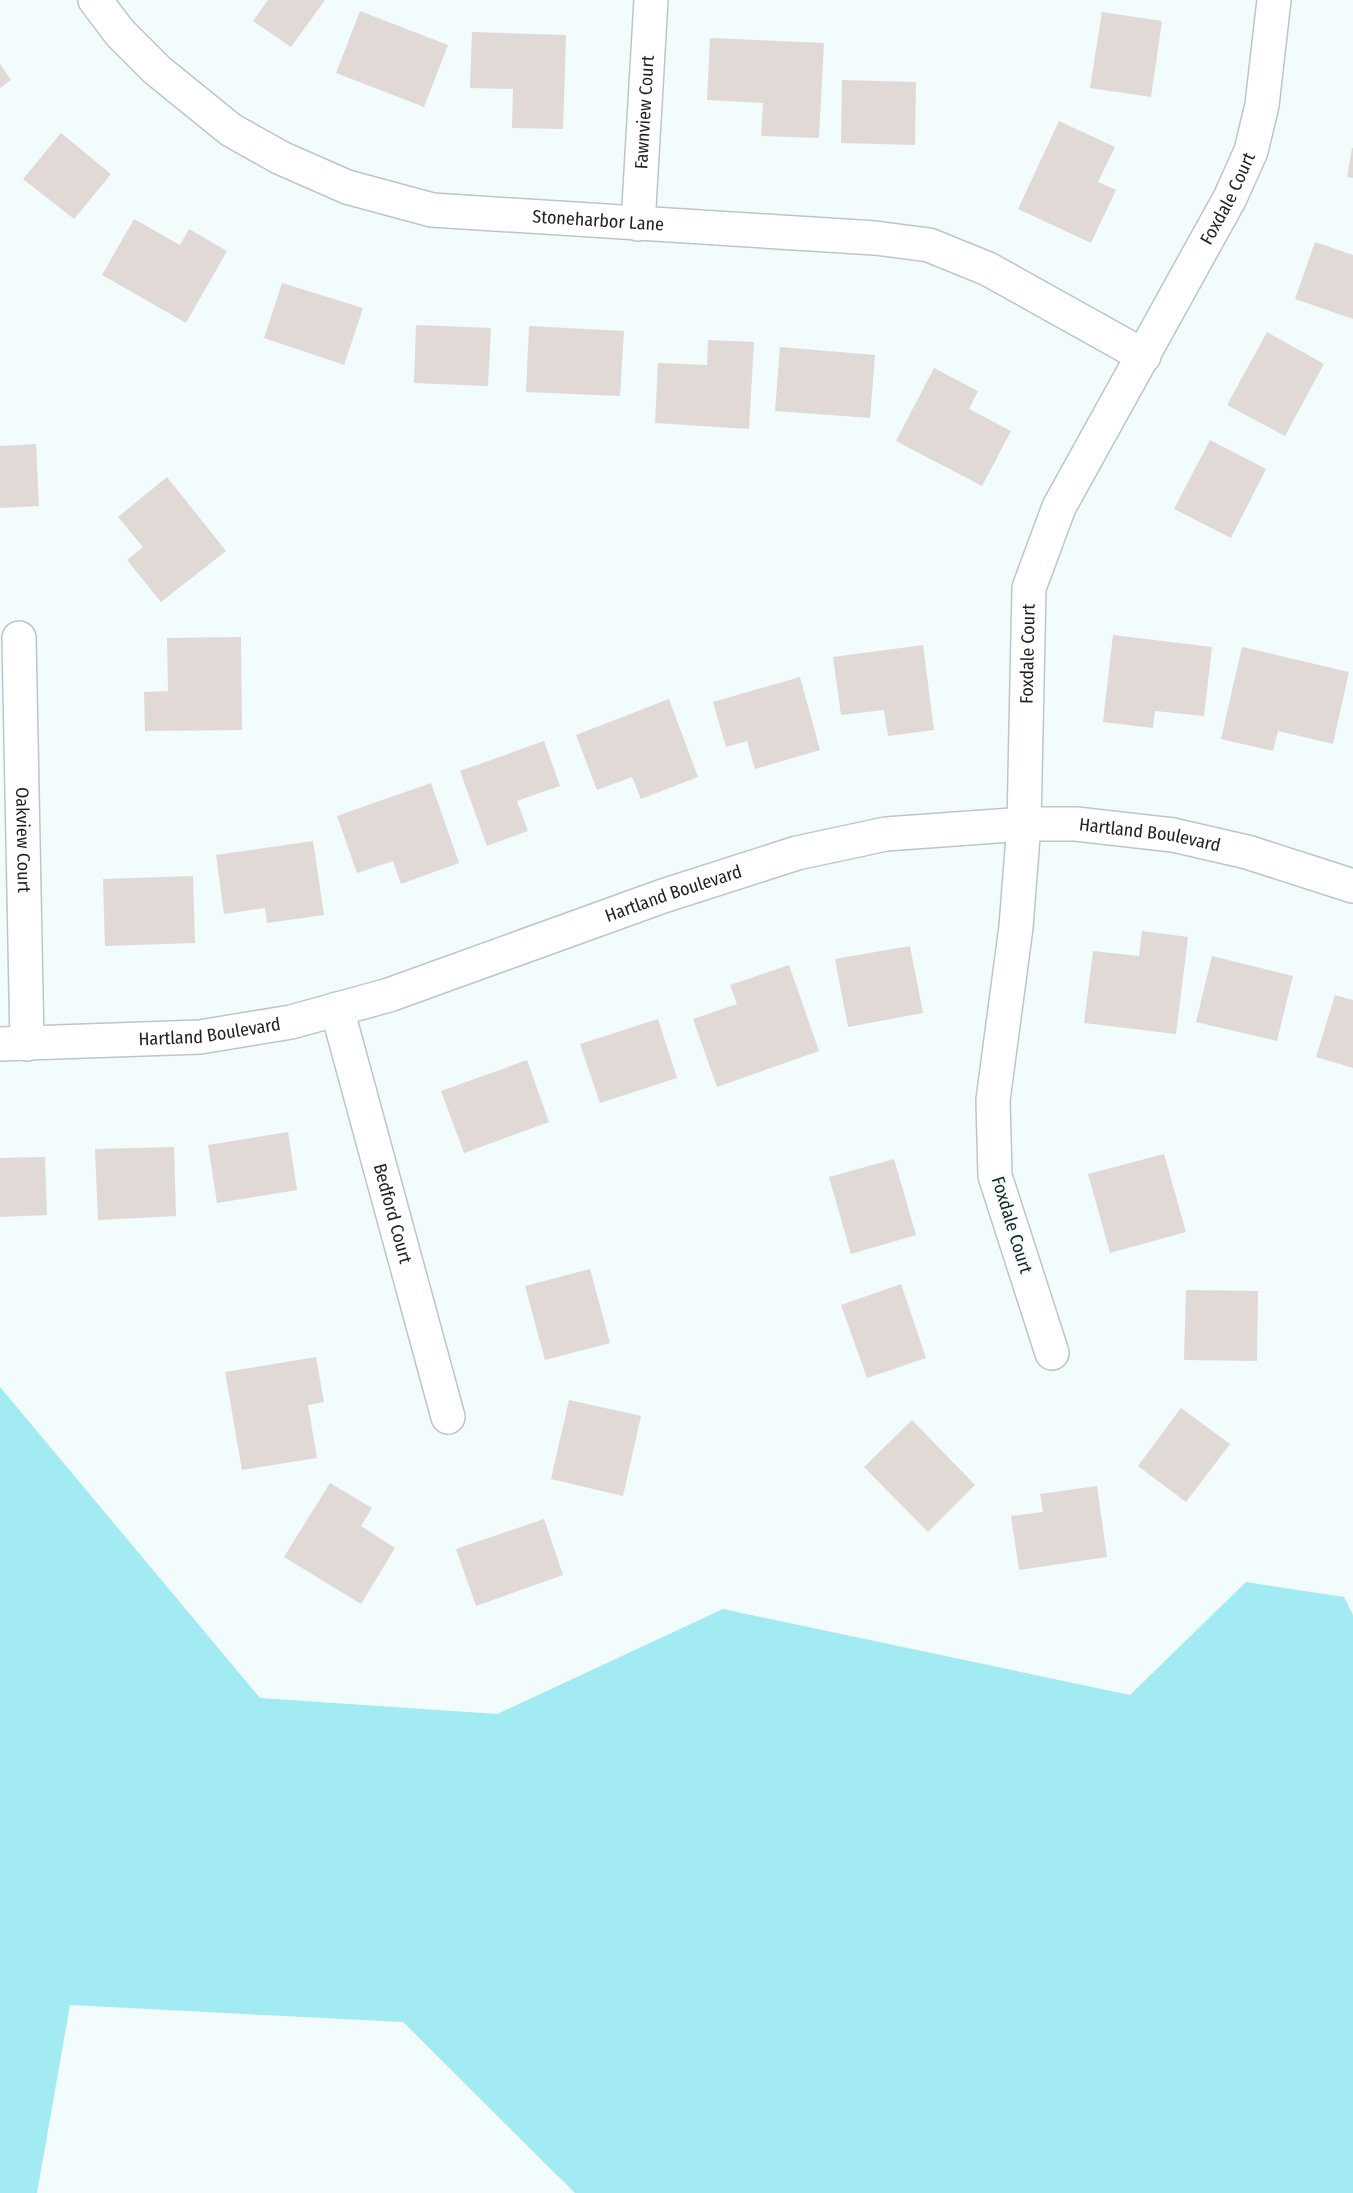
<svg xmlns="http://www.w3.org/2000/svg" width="1353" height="2193" font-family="'Fira Sans Condensed',sans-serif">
  <rect width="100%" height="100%" fill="#f2fcfc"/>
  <!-- green -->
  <path fill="#a2ebf2" d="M0,1387L260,1698L497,1714L723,1609L1130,1695L1246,1582L1344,1597L1353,1615V2193H575L403,2022L70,2005L37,2193H0Z"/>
  <!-- building -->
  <g fill="#e1d9d6">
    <path d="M268,0H325L291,47L253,21Z"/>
    <path d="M360,11L448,45L424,107L336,73Z"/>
    <path d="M1102,12L1162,21L1151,97L1090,88Z"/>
    <path d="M472,32L566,35L563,129L512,128L513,89L470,88Z"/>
    <path d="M710,38L824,43L819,138L761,136L763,103L707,100Z"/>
    <path d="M0,64L11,80L0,88Z"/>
    <path d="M842,80L916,82L915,145L841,143Z"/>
    <path d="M1059,121L1115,147L1098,182L1116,190L1091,243L1018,209Z"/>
    <path d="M61,133L111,174L74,219L23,179Z"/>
    <path d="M1352,148H1353V178L1347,177Z"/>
    <path d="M134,219L180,245L189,229L227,251L186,323L102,275Z"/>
    <path d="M1315,242L1353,255V319L1295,299Z"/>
    <path d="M282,283L363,308L344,365L264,338Z"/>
    <path d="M416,325L491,328L488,386L414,383Z"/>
    <path d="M529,326L624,331L620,396L526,392Z"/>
    <path d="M1267,332L1324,364L1285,436L1227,405Z"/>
    <path d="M708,340L754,342L749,429L655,423L658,363L707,365Z"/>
    <path d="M780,347L875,355L870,418L775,411Z"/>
    <path d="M934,368L978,391L969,409L1011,431L982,486L896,441Z"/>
    <path d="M1210,440L1266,469L1231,538L1174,509Z"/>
    <path d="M36,444L39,506L0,508V446Z"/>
    <path d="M167,477L226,551L161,602L127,560L143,547L118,517Z"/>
    <path d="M1113,635L1212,647L1204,716L1155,711L1153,728L1103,722Z"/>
    <path d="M241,637L242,730L145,731L144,692L168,691L167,638Z"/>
    <path d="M923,645L934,730L888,736L884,710L841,715L833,657Z"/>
    <path d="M1242,647L1349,672L1333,744L1278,731L1273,751L1221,739Z"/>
    <path d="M800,677L820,750L755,769L747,741L726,747L713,702Z"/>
    <path d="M669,699L698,777L641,799L632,777L597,790L576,735Z"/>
    <path d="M544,741L560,786L517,801L528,831L487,846L460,771Z"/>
    <path d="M431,783L459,863L401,884L393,861L357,873L337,816Z"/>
    <path d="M313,841L324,915L267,923L265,908L224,914L216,855Z"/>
    <path d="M193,876L195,943L105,946L103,879Z"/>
    <path d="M1142,931L1188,937L1176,1034L1084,1023L1093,951L1139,956Z"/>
    <path d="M910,946L923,1013L848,1027L835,959Z"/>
    <path d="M1212,956L1293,976L1277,1041L1196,1022Z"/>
    <path d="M789,965L819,1051L717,1087L693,1019L737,1004L730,985Z"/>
    <path d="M1335,995L1353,1000V1068L1316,1057Z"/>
    <path d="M658,1019L677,1078L600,1103L580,1044Z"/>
    <path d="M527,1060L549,1122L464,1153L441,1091Z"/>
    <path d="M288,1132L297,1190L217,1203L208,1145Z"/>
    <path d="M174,1147L176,1216L98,1220L95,1149Z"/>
    <path d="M1164,1154L1186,1232L1110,1253L1088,1174Z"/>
    <path d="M45,1157L47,1215L0,1217V1158Z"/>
    <path d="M894,1159L916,1235L851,1254L829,1177Z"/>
    <path d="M590,1269L610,1343L545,1360L525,1286Z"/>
    <path d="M901,1284L926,1358L867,1378L841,1305Z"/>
    <path d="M1186,1290L1258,1291L1257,1361L1184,1360Z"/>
    <path d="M316,1357L324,1402L308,1405L317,1458L242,1470L225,1372Z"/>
    <path d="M569,1400L641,1416L623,1496L551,1479Z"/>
    <path d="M1181,1408L1230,1444L1186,1502L1138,1466Z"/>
    <path d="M912,1420L975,1485L928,1532L864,1467Z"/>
    <path d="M330,1483L372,1508L361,1526L395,1548L361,1604L284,1557Z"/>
    <path d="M1097,1486L1107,1557L1019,1570L1011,1516L1043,1512L1040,1494Z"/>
    <path d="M544,1519L563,1575L476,1606L456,1549Z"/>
  </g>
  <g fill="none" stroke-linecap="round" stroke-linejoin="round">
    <!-- minor casing -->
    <g stroke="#bdc6c6" stroke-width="36">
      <g id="minor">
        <path id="s1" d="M95,0L120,33L157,70L231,130L281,158L347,187L432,210L875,238L929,245L988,269L1144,356"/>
        <path id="s2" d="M638,224L651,0"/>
        <path id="s3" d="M19,638L27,1044"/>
        <path id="s4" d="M337,1009L448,1417"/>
        <path id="s5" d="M0,1044L200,1037L291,1022L389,995L663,896L797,853L886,834L1024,824H1076L1173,835L1247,852L1353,886"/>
        <path id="s6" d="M1052,1353L995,1176L993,1100L1016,927L1024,824L1029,588L1059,507L1230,198L1251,151L1262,105L1274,0"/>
      </g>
    </g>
    <!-- minor -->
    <use href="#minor" stroke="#fff" stroke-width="33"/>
  </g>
  <g text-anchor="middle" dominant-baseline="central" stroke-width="4.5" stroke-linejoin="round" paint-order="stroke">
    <!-- street labels -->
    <g font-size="18" fill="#1d2020" stroke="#f2fcfc">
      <text stroke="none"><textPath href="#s2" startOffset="112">Fawnview Court</textPath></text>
      <text stroke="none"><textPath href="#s6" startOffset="1214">Foxdale Court</textPath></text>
      <text stroke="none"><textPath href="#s1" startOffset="573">Stoneharbor Lane</textPath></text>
      <text stroke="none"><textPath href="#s6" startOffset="710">Foxdale Court</textPath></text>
      <text stroke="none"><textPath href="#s5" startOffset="1182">Hartland Boulevard</textPath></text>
      <text stroke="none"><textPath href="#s3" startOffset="202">Oakview Court</textPath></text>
      <text stroke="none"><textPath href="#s5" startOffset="696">Hartland Boulevard</textPath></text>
      <text stroke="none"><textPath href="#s5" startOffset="210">Hartland Boulevard</textPath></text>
      <text stroke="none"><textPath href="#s4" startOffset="212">Bedford Court</textPath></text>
      <text transform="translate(1012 1225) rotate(73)">Foxdale Court</text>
    </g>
  </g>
</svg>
